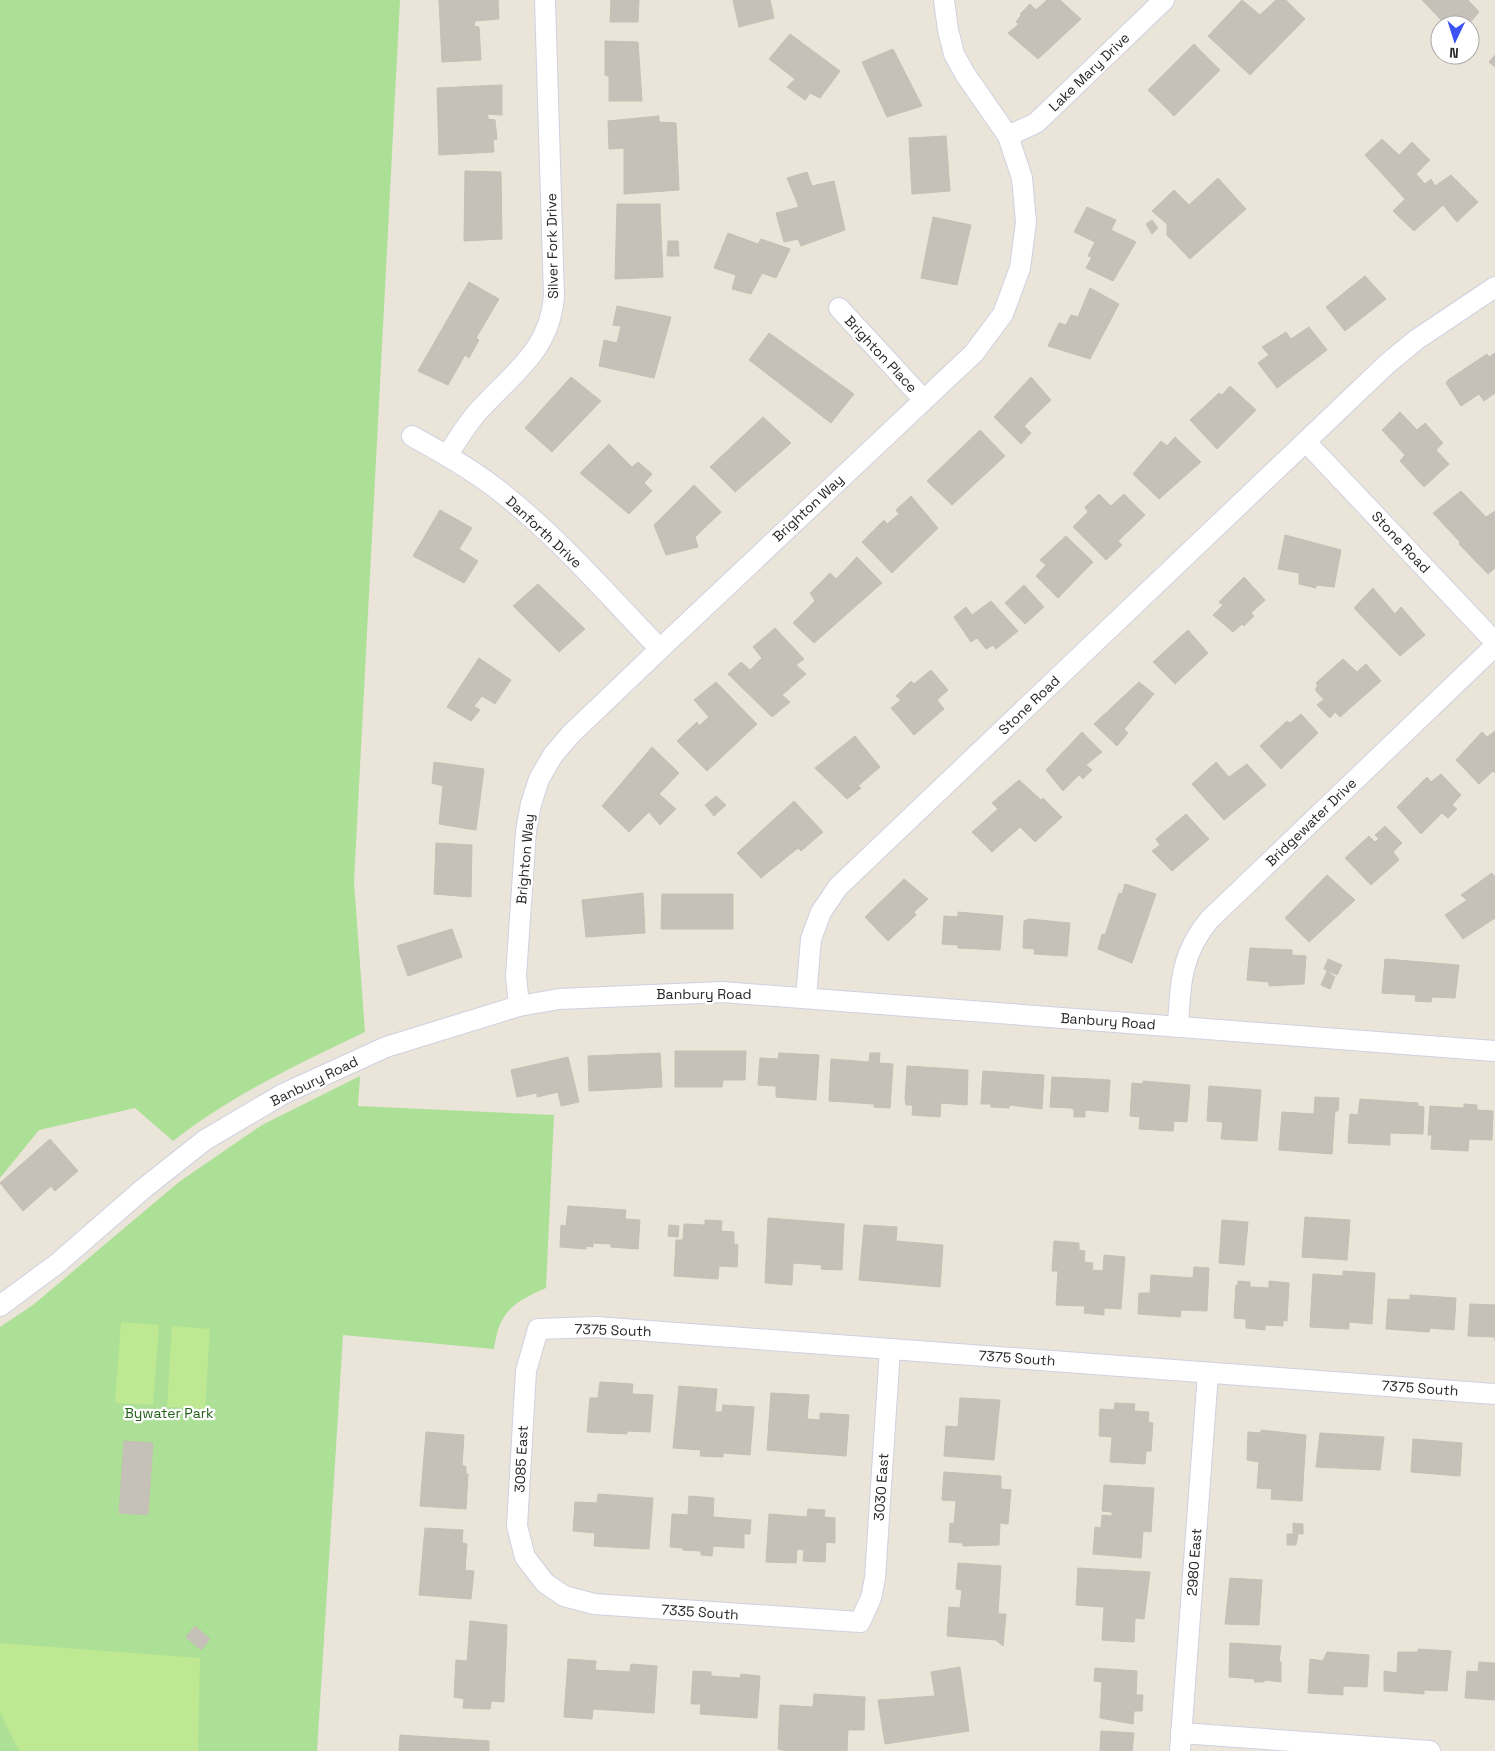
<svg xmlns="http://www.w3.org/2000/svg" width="1495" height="1751" font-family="'Space Grotesk',sans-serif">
  <rect width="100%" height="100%" fill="#eae4d9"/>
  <!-- green -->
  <g fill="#abe096">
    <path d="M0,0H400L354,882L365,1032C298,1064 232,1095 173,1141L135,1108L39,1130L0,1178Z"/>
    <path d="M360,1076L358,1106L554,1115L546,1288C513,1302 499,1312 494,1349L343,1335L317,1751H0V1327L33,1305L179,1182L262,1125Z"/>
  </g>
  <!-- pitch -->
  <g fill="#bee892">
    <path d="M121,1322L159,1325L153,1405L115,1403Z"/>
    <path d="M172,1326L210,1329L205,1409L167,1407Z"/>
    <path d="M0,1643L200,1658L198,1751H19L0,1712Z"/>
  </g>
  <!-- building -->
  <g fill="#c5c1b9" stroke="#c5c0b3">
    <path d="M439,0H498L499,19L475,21L474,26L479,27L481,60L442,62Z"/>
    <path d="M611,0H639L638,22H610Z"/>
    <path d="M733,0H770L774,18L739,27Z"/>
    <path d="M1047,0H1060L1081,19L1038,59L1008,33L1019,24L1016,22L1021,15L1020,14L1030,4L1036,10Z"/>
    <path d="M1242,0L1260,15L1276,0H1286L1305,19L1250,75L1208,36Z"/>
    <path d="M1422,0H1468L1479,12L1468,25H1442L1444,23Z"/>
    <path d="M790,34L840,71L820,98L810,93L805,100L787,87L795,79L769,59Z"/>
    <path d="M605,41L638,42L642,101H609V76L605,75Z"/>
    <path d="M1194,44L1220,70L1174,116L1148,90Z"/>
    <path d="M893,49L922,106L887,117L862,62Z"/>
    <path d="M1495,55V67L1489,62Z"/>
    <path d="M502,85V115L488,114V119L495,120L497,139L493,140L494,152L439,155L437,88Z"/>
    <path d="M659,116V122L676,123L679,190L624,194V148L609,149L608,121Z"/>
    <path d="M946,136L950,191L912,194L909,138Z"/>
    <path d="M1382,139L1399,155L1412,142L1430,160L1416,174L1425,184L1431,179L1435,186L1451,175L1478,202L1457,222L1443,205L1414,231L1393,211L1405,199L1365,155Z"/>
    <path d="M465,171L501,172L502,239L464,241Z"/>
    <path d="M807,172L812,186L834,181L845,230L801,246L798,239L784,242L776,213L799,207L787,178Z"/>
    <path d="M1218,178L1246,209L1190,259L1167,235V224L1152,211L1174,190L1189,205Z"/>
    <path d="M617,204H660L663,277L615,279Z"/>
    <path d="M1087,207L1116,220L1111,230L1136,242L1113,281L1086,268L1092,257L1088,256L1095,242L1074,232Z"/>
    <path d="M933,217L971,225L957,285L921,278Z"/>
    <path d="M1152,220L1158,228L1152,234L1146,224Z"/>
    <path d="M728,233L758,244L761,239L790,249L776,278L762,273L751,294L732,289L736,275L714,268Z"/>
    <path d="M668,241H678L679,256H667Z"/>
    <path d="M1365,276L1386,299L1345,331L1326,307Z"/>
    <path d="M469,282L499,299L476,338L479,340L469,358L465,355L448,385L418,371Z"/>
    <path d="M1090,288L1119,304L1090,359L1048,346L1059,323L1066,325L1071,315L1078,317Z"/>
    <path d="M617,306L671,317L654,378L599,366L604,340L617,343L621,326L613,325Z"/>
    <path d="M1309,327L1327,350L1277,388L1258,363L1269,355L1262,347L1286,332L1291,339Z"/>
    <path d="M769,333L854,394L831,423L749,360Z"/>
    <path d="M1495,353V393L1484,401L1479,394L1461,406L1446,383L1448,380L1487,354L1489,357Z"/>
    <path d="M571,377L601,401L552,452L525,428Z"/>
    <path d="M1031,377L1051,400L1024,426L1031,433L1021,444L994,417Z"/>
    <path d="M1230,386L1256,410L1217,449L1190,420L1219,393L1222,395Z"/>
    <path d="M1400,412L1417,430L1425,423L1443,443L1436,450L1449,464L1424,487L1400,461L1405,455L1382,430Z"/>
    <path d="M763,417L791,443L735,492L710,467Z"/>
    <path d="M980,430L1005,456L952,505L927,481Z"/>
    <path d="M1175,437L1201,462L1159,499L1133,474L1161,441L1167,446Z"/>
    <path d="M609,444L632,467L638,462L652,474L644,483L652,491L629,514L580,473Z"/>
    <path d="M694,485L721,512L695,537L698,547L666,555L654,525Z"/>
    <path d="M1461,491L1486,517L1495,511V568L1488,574L1459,544L1460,542L1433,513Z"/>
    <path d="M1099,494L1111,506L1124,494L1145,515L1118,541L1122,545L1106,560L1073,527L1088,512L1085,507Z"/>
    <path d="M911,496L938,528L892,573L862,542L884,520L887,524L899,514L896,510Z"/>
    <path d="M440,510L472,528L459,549L478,561L464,583L413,556Z"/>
    <path d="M1285,535L1341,550L1334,587L1316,585V588L1299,584V573L1278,569Z"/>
    <path d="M1066,536L1093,562L1058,598L1036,576L1046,565L1040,560Z"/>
    <path d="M857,557L882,583L814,643L793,623L815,601L810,593L830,573L836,579Z"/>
    <path d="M1244,577L1265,600L1251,613L1254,616L1244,626L1242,624L1233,632L1213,615L1223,605L1219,602Z"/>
    <path d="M538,584L585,629L559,652L513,606Z"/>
    <path d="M1024,585L1044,607L1025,624L1005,603Z"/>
    <path d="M1373,588L1395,614L1401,607L1425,635L1400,656L1354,608Z"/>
    <path d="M991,601L1018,631L996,649L993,645L986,649L977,638L971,642L954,617L966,607L972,615Z"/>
    <path d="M775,628L804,659L796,665L806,674L782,695L790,702L772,717L728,674L741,662L750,670L762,658L753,647Z"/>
    <path d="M1188,630L1208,653L1175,684L1153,662Z"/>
    <path d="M479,658L511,680L495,704L482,696L474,706L480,710L471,721L447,707Z"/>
    <path d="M1343,659L1357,672L1366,664L1381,681L1340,717L1316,691V688L1318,686L1316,683Z"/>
    <path d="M931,670L948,690L937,700L944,709L914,735L891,708L901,700L896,696L911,681L914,684Z"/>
    <path d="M716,682L757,724L707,771L677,741L697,722L699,726L709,717L694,700Z"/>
    <path d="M1139,682L1154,694L1124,729L1128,733L1117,746L1094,724Z"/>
    <path d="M1323,700L1335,712L1330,718L1317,705Z"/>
    <path d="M1301,714L1318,733L1281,769L1260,746L1287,721L1290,723Z"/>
    <path d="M1495,731V773L1493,771L1479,784L1456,760L1482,732L1487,737Z"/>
    <path d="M1082,732L1102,752L1086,765L1092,770L1083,779L1079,775L1063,791L1046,770Z"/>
    <path d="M855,736L880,767L858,786L861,788L847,799L815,768Z"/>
    <path d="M652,747L679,773L659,794L676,809L660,825L649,812L629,832L602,806Z"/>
    <path d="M434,762L484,769L476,830L439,824L443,786L432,783Z"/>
    <path d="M1216,762L1229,777L1247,764L1266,785L1224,820L1192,784Z"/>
    <path d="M1441,774L1461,795L1452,805L1457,809L1448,818L1442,813L1421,834L1397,807L1427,777L1431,782Z"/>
    <path d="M1019,780L1041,800L1043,798L1062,817L1035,842L1020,827L992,852L972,832L998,809L992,803Z"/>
    <path d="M716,796L726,805L714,816L705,805Z"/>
    <path d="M794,801L823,832L801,851L798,848L761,878L737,853Z"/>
    <path d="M1186,814L1209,839L1172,871L1152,851L1160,845L1156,839Z"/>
    <path d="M1385,826L1402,843L1393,852L1399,860L1371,885L1345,858L1369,836L1375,842L1379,839L1375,835Z"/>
    <path d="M436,843L472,845L471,897L434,894Z"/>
    <path d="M1492,873L1495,877V918L1463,939L1445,915L1467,900L1461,895Z"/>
    <path d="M1327,875L1355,900L1309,942L1285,918Z"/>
    <path d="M904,879L928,899L914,912L916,915L888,941L865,917Z"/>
    <path d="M1125,884L1156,894L1132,963L1098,949L1102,934L1105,935L1119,893L1122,894Z"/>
    <path d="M643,893L645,933L586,937L582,900Z"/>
    <path d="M662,894H733V929H661Z"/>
    <path d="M958,912L1003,916L1000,950L958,948V945L942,944L944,916L958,917Z"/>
    <path d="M1029,919L1070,923L1067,956L1034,954L1035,949L1023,948L1024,921Z"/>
    <path d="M452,929L462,957L408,976L397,946Z"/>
    <path d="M1250,948L1292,950V955L1306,956L1304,984L1269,986V982L1247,980Z"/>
    <path d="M1328,959L1342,965L1337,975L1324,969Z"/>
    <path d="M1385,959L1459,965L1455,998L1432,997L1431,1002L1415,1001L1416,995L1382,993Z"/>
    <path d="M1327,971L1335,977L1330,989L1321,985Z"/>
    <path d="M675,1051H746L745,1080H723L722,1087H675Z"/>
    <path d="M660,1053L662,1087L589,1091L588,1056Z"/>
    <path d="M779,1053L819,1055L816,1100L776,1097V1086L758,1085L760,1058L778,1059Z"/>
    <path d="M870,1053H880L879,1063L893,1064L890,1108L874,1107V1104L829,1101L831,1059L869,1062Z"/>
    <path d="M568,1057L579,1102L561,1106L558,1092L537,1097V1093L517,1097L511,1070Z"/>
    <path d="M907,1066L968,1070L967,1105L941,1103L940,1117L912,1115L913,1105H906L905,1099Z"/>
    <path d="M983,1071L1044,1075L1042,1109L1009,1105V1108L991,1107V1104H981Z"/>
    <path d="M1052,1077L1110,1080L1108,1112L1085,1110V1117H1074V1110L1071,1108L1050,1107Z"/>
    <path d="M1143,1081L1190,1085L1187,1122L1174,1121L1173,1131L1139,1129L1140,1117L1130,1116L1132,1083L1143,1084Z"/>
    <path d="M1209,1086L1261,1090L1257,1141L1221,1139L1223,1122L1207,1121Z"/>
    <path d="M1315,1097L1339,1098L1338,1111H1335L1332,1154L1279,1150L1282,1112L1314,1114Z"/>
    <path d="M1360,1099L1418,1103V1106L1424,1107L1423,1134L1390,1133V1145L1348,1143L1350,1114L1358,1115Z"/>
    <path d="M1464,1104L1477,1105V1110L1493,1111L1492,1140L1469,1139L1468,1151L1431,1149L1432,1135H1428L1430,1106L1464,1108Z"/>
    <path d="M50,1139L78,1171L55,1191L51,1186L23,1211L0,1183Z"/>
    <path d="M568,1206L626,1210L625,1219L640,1220L638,1249L611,1247V1244L593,1243V1247L586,1246V1249L560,1247L561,1225L566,1226Z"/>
    <path d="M1305,1217L1350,1220L1347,1260L1302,1257Z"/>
    <path d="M768,1218L844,1224L842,1270L821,1269L822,1265L793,1263L792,1285L765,1283Z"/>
    <path d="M705,1220L722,1221L721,1231L734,1232V1244L738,1245L737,1267L719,1266L718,1279L674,1276L676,1240H683L684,1224L705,1225Z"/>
    <path d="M1222,1220L1248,1222L1244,1265L1219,1263Z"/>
    <path d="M669,1225L679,1226L678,1237L668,1236Z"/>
    <path d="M864,1225L897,1227L896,1241L943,1245L940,1287L859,1280Z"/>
    <path d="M1054,1241L1079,1243V1250L1085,1251L1084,1262L1093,1263L1092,1270L1103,1271L1104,1255L1125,1257L1121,1309L1104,1308V1315L1084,1313L1085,1306L1056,1305L1058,1271H1052Z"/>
    <path d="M1194,1267L1209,1268L1207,1311L1181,1310L1180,1317L1138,1314L1139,1293H1150L1151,1275L1193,1278Z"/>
    <path d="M1343,1271L1375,1273L1372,1324L1349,1322V1329L1310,1327L1313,1274L1343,1276Z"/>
    <path d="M1238,1281L1250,1282V1287L1269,1288V1281L1289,1283L1287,1321L1283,1320V1326L1265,1325V1330L1246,1328V1319L1234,1318L1236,1285L1238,1286Z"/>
    <path d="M1410,1295L1456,1298L1454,1330L1430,1328L1429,1332L1386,1329L1388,1299L1410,1300Z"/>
    <path d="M1470,1304L1495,1305V1341V1337L1468,1336Z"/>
    <path d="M600,1382L633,1384L632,1394L653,1395L650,1432L627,1431V1434L587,1432L590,1398H598Z"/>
    <path d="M679,1386L717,1389L715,1412H722L723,1405L754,1407L750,1455L723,1453V1457L700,1456L701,1450L673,1448Z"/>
    <path d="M771,1393L809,1395L807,1419L820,1420V1413L849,1415L846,1456L767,1450Z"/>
    <path d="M960,1398L1000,1400L994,1460L944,1456L946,1426L958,1427Z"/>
    <path d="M1115,1403L1135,1404L1134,1411L1149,1412L1148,1422L1153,1423L1151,1451H1146L1145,1464L1110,1462L1112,1437L1099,1436L1100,1409L1114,1410Z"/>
    <path d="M1261,1430L1306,1435L1302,1501L1271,1499L1272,1489L1257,1488L1259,1462L1247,1460L1248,1432L1261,1433Z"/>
    <path d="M426,1432L464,1435L462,1465L466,1467V1474H468L466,1509L420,1506Z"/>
    <path d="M1320,1433L1384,1437L1380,1470L1316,1467Z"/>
    <path d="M1413,1439L1462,1443L1460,1476L1411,1472Z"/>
    <path d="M124,1441L153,1443L148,1515L119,1513Z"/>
    <path d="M944,1472L1001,1476V1489L1011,1490L1008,1524L1000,1523L999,1545L963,1546V1543L949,1542L950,1523L954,1524L956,1501L942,1500Z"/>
    <path d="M1104,1485L1154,1488L1151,1532L1143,1531L1141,1558L1093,1554L1095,1527L1101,1528L1102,1515L1112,1516V1512L1102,1511Z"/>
    <path d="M598,1494L653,1498L649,1549L594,1546L595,1533L573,1531L575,1502L597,1503Z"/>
    <path d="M689,1496L714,1498L713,1517L751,1520L750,1534H744V1548L713,1546L712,1556L701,1555V1551L683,1550V1548L670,1547L672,1514L688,1515Z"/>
    <path d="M808,1509L825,1510L824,1517L835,1518V1543L826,1542L825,1562L803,1561L804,1550L797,1549L796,1563L766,1562L769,1514L807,1517Z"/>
    <path d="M1293,1523L1303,1524V1534L1293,1533Z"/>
    <path d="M425,1528L463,1530L462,1543L467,1544L465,1570L474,1571L471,1599L419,1595Z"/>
    <path d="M1287,1534H1298L1296,1545H1287Z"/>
    <path d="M958,1563L1001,1566L998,1614H1006L1003,1646L996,1640L947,1636L949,1607L960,1608L962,1590L956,1589Z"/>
    <path d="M1078,1568L1150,1572L1144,1619L1135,1618L1134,1642L1102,1640L1104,1607L1076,1605Z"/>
    <path d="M1230,1578L1262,1580L1259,1625L1225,1624Z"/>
    <path d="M470,1621L507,1625L504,1702L491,1701L490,1709L463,1708L464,1699L454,1697L456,1660L467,1661Z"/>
    <path d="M195,1626L210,1639L201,1650L186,1637Z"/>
    <path d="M1230,1643L1281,1646L1279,1662H1281V1682L1265,1680L1264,1682H1254L1255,1679L1229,1677Z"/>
    <path d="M1418,1649L1451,1651L1447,1691L1424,1690V1694L1384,1691V1671L1397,1673L1398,1652H1418Z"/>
    <path d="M1327,1652L1369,1655L1367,1687L1343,1686V1695L1308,1693L1310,1659L1323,1661Z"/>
    <path d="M568,1659L596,1661L595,1670L630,1672L631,1664L657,1666L654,1713L593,1709L592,1719L564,1717Z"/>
    <path d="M1479,1662L1495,1663V1700L1465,1698L1467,1671L1478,1672Z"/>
    <path d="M960,1667L969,1731L885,1744L878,1700L935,1696L931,1672Z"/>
    <path d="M1095,1668L1137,1671L1136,1695H1143L1142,1711H1134L1133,1724L1100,1718L1102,1682L1094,1681Z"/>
    <path d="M693,1671L711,1672V1676L740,1678L741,1674L760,1676L757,1718L700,1714L701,1704H691Z"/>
    <path d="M814,1694L865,1697L864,1730H848L847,1751H787L778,1749L780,1705L813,1707Z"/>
    <path d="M1101,1731L1134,1733L1132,1751H1100Z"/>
    <path d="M400,1735L489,1741V1751H399Z"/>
  </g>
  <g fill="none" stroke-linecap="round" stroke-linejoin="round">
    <!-- street casing -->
    <g stroke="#cfd1e1" stroke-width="22">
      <g id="street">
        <path d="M1008,136L1036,123L1164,0"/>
        <path d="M839,308L923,399"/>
        <path d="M412,436C439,451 468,467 493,486C555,533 606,593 660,649"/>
        <path d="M1306,442L1495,642"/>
        <path d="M447,456C456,442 465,427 475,415C510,375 550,352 554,296L545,0"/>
        <path d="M806,998L811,939L821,912L838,887L1387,364L1416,340L1495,287"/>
        <path d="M519,1006L516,976L526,831L531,804L539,779L553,755L571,734L660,649L974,353L1003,314L1020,268L1026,222L1022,178L1008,136L965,74L954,54L948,30L944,0"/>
        <path d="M1178,1027C1180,984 1181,953 1210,919L1495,646"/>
        <path d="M0,1306L58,1263L143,1189L205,1140L283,1094L386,1047L519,1006L559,999L722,992L1495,1051"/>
        <path d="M890,1349L875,1578L871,1598L860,1622L594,1604L564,1596L545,1583L525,1557L517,1526L526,1371L538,1329L596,1327L1495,1394"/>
        <path d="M1181,1733L1430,1751"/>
        <path d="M1180,1751L1208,1373"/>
      </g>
    </g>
    <!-- street -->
    <use href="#street" stroke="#fff" stroke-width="20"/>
  </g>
  <g text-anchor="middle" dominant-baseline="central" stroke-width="4.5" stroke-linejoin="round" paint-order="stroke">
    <!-- street labels -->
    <g font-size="14" fill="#282828" stroke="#fff">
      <text transform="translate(1089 72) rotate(-44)">Lake Mary Drive</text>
      <text transform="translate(552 246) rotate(-91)">Silver Fork Drive</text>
      <text transform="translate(881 354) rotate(47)">Brighton Place</text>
      <text transform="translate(808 508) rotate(-43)">Brighton Way</text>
      <text transform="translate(544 532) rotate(43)">Danforth Drive</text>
      <text transform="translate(1401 542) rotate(47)">Stone Road</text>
      <text transform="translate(1029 705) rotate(-44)">Stone Road</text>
      <text transform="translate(1311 822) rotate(-44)">Bridgewater Drive</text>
      <text transform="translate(525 859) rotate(-85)">Brighton Way</text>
      <text x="704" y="994">Banbury Road</text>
      <text transform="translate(1108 1021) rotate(4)">Banbury Road</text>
      <text transform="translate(314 1081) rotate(-26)">Banbury Road</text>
      <text transform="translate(613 1330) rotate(2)">7375 South</text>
      <text transform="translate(1017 1358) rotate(4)">7375 South</text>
      <text transform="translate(1420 1388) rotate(4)">7375 South</text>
      <text transform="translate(521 1459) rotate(-87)">3085 East</text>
      <text transform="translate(881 1487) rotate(-86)">3030 East</text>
      <text transform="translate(1194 1562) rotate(-86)">2980 East</text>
      <text transform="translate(700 1612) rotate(4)">7335 South</text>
    </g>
    <!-- park labels -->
    <g font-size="14" fill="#25621b" stroke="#fff">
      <text x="169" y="1413">Bywater Park</text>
    </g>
  </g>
  <!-- north arrow -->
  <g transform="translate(1455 40) rotate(184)"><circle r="24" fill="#ffffff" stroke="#a9a9a9"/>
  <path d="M0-4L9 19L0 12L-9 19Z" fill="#3b52f5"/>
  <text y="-8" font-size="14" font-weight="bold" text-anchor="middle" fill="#282828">N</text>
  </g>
</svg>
